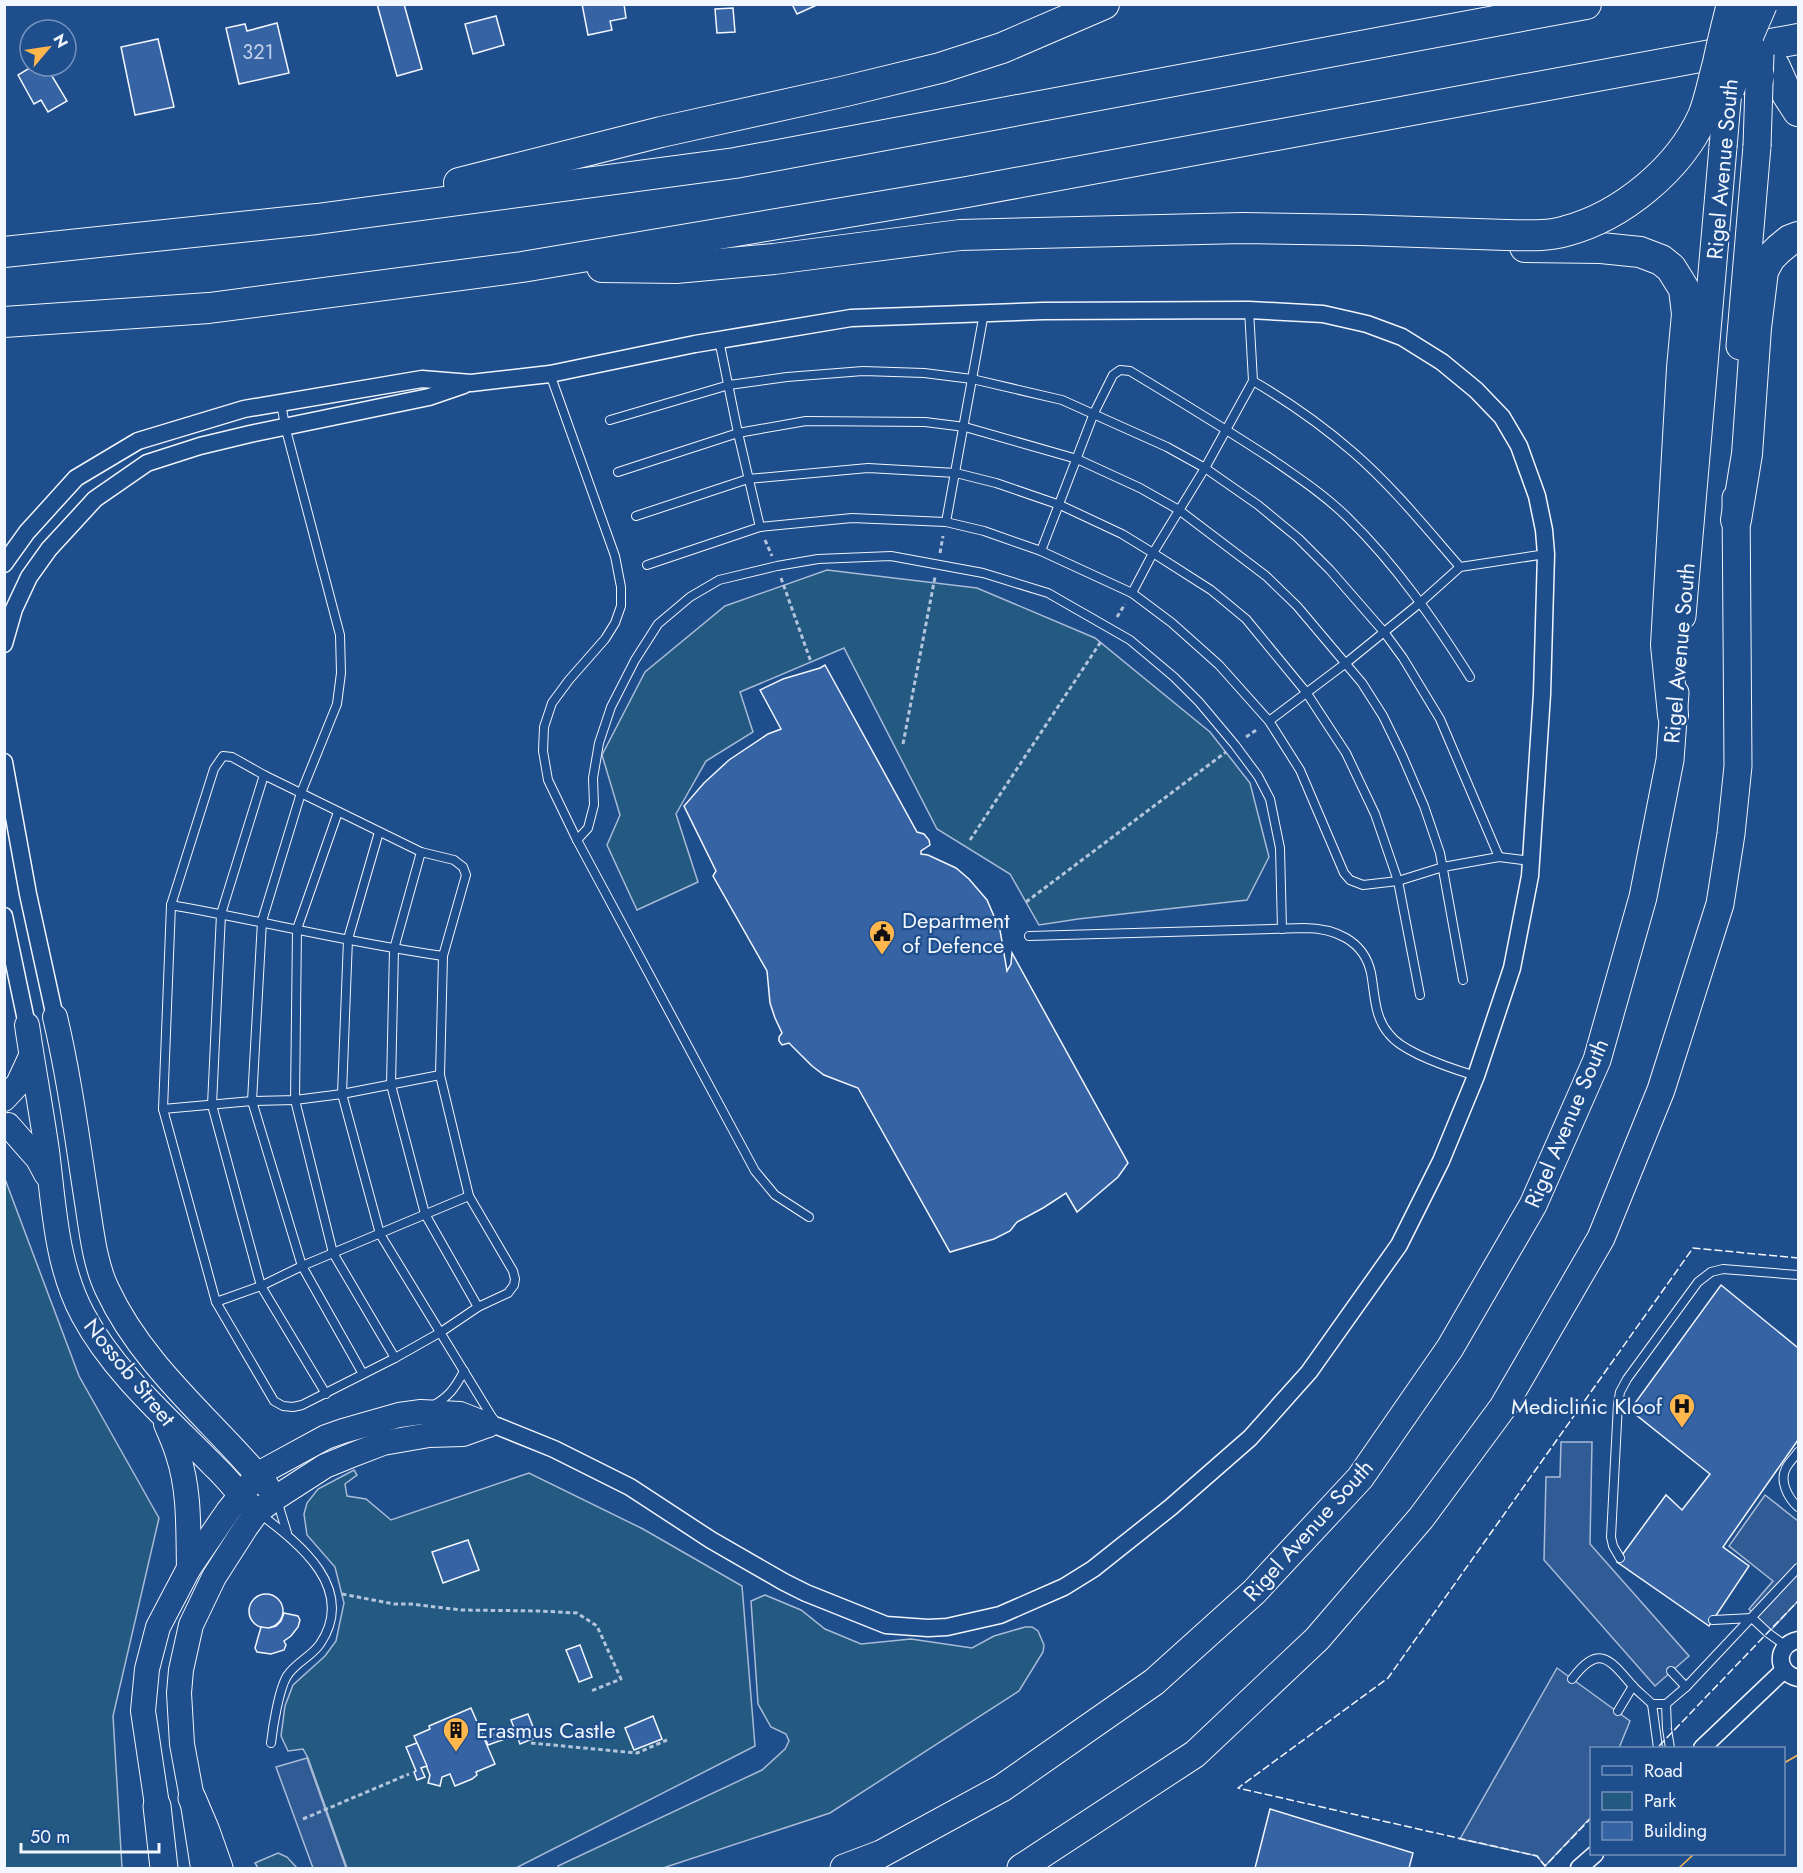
<svg xmlns="http://www.w3.org/2000/svg" width="1803" height="1873" font-family="Jost,sans-serif">
  <rect width="100%" height="100%" fill="#1f4e8c"/>
  <!-- green -->
  <g fill="#245a82" stroke="#a8bbd7" stroke-width="1.5">
    <path d="M827,570L977,588L1095,638L1210,732L1250,783L1269,857L1247,900L1078,919L1039,925L1010,874L937,829L844,648L740,692L753,732L706,761L676,814L698,882L637,910L607,845L620,815L602,755L645,672L725,606Z"/>
    <path d="M5,1179L79,1376L159,1518L113,1716L122,1868H5Z"/>
    <path d="M354,1470L357,1475L345,1484L347,1496L366,1499L391,1520L529,1473L643,1529L742,1586L755,1746L516,1868H347L308,1758L303,1749L288,1751L281,1736L285,1706L293,1685L325,1656L336,1641L344,1603L335,1567L307,1535L304,1514L307,1503L318,1489Z"/>
    <path d="M765,1595L801,1610L825,1629L861,1644L911,1639L972,1648L994,1636L1025,1627H1032L1038,1631L1044,1645L1043,1652L1019,1691L830,1813L663,1868H558V1866L762,1770L785,1749L789,1741L786,1734L771,1727L758,1704L751,1601Z"/>
    <path d="M278,1853L287,1857L297,1868H258L255,1863Z"/>
  </g>
  <!-- parking -->
  <g fill="#305b95" stroke="#a8bbd7" stroke-width="1.5">
    <path d="M1561,1442H1592L1590,1544L1689,1656L1655,1686L1544,1560L1546,1477H1560Z"/>
    <path d="M1765,1495L1798,1521V1601L1770,1631L1749,1609L1773,1581L1729,1546Z"/>
    <path d="M1557,1668L1630,1721L1619,1748H1592L1591,1817L1545,1866L1537,1856L1460,1839Z"/>
    <path d="M307,1758L346,1868H313L276,1767Z"/>
  </g>
  <!-- building -->
  <g fill="#3563a3" stroke="#f2f6ff" stroke-width="1.5">
    <path d="M377,4H404L422,69L397,76Z"/>
    <path d="M582,4H624L626,18L610,21L612,30L588,35Z"/>
    <path d="M792,4H819L797,14Z"/>
    <path d="M733,8L735,32L717,33L715,9Z"/>
    <path d="M496,16L504,45L473,54L465,24Z"/>
    <path d="M277,23L289,73L239,84L226,28L245,24L247,31Z"/>
    <path d="M158,39L174,107L135,115L121,47Z"/>
    <path d="M33,66H46L67,101L48,112L41,100L34,104L18,75Z"/>
    <path d="M825,665L917,832L924,834L929,840L930,845L921,851V854L928,855L956,868L969,879L987,900L1000,930L1007,971L1011,964L1012,953L1128,1163L1118,1177L1077,1212L1066,1193L1043,1208L1017,1222L1010,1231L994,1239L950,1252L858,1088L824,1075L812,1066L789,1043L782,1045L779,1041V1037L782,1033L775,1018L770,1003L767,971L713,876L716,871L684,806L704,783L729,760L768,734L781,729L760,690L783,679L820,668Z"/>
    <path d="M1721,1285L1797,1347L1798,1346V1440L1723,1547L1749,1566L1709,1626L1617,1562L1666,1495L1682,1510L1710,1474L1630,1410Z"/>
    <path d="M468,1540L479,1570L443,1583L432,1552Z"/>
    <circle cx="266" cy="1611" r="17"/>
    <path d="M284,1613L298,1616L300,1620L298,1627L291,1636L284,1641L286,1645L284,1650L271,1654L257,1652L255,1648L261,1627L269,1628L276,1626L281,1621Z"/>
    <path d="M580,1645L592,1677L579,1682L566,1650Z"/>
    <path d="M471,1708L495,1764L476,1772L477,1775L472,1779L455,1786L450,1774L442,1777L440,1786L428,1783L430,1775L414,1736L430,1729L429,1726Z"/>
    <path d="M528,1714L537,1737L520,1744L511,1720Z"/>
    <path d="M653,1716L662,1739L634,1750L625,1728Z"/>
    <path d="M513,1728L516,1735L488,1745L485,1738Z"/>
    <path d="M417,1743L427,1766L421,1768L425,1777L417,1780L414,1772L416,1771L406,1747Z"/>
    <path d="M1270,1809L1413,1853L1409,1868H1255Z"/>
  </g>
  <g fill="none" stroke-linecap="round" stroke-linejoin="round">
    <!-- lane casing -->
    <g stroke="#f2f6ff" stroke-width="10">
      <g id="lane">
        <path d="M719,340L738,433L760,527"/>
        <path d="M550,374L615,556L621,587V606L615,623L605,639L569,680L552,703L544,727L543,751L548,780L577,840L755,1171L775,1195L809,1217"/>
        <path d="M1253,381C1289,402 1323,426 1354,453C1393,487 1426,528 1460,567"/>
        <path d="M281,403L285,426L340,635L341,673L337,704L301,793L262,921L252,1101L302,1266L363,1374"/>
        <path d="M610,420L729,385L787,377L863,371L924,373L972,379L1062,400L1167,447L1205,468L1258,505L1298,538L1330,570L1384,632L1403,658L1440,719L1499,857"/>
        <path d="M618,472L738,433L806,421L925,422L965,427L1077,459L1140,488L1179,510L1266,576L1297,606L1362,683L1383,716L1402,755L1424,806L1440,853L1463,980"/>
        <path d="M636,516L748,479L868,468L956,473L996,483L1060,505L1122,534L1153,553L1211,590L1246,619L1306,692L1346,753L1375,814L1398,881L1420,995"/>
        <path d="M946,522L984,313"/>
        <path d="M1041,551L1094,413L1113,375L1120,370L1130,371C1178,400 1226,429 1273,460C1299,478 1326,496 1348,518C1396,565 1434,620 1470,677"/>
        <path d="M647,565L760,527L852,518L946,522L984,531L1041,551L1132,593L1172,623L1219,665L1269,721L1300,770L1344,873L1350,880L1363,885L1398,881L1443,867L1499,857L1531,861"/>
        <path d="M1132,593L1153,553L1205,468L1253,381L1249,310"/>
        <path d="M1269,721L1346,663L1421,602L1460,567L1546,554"/>
        <path d="M223,756L232,757L264,775L421,852L454,860L463,867L466,875L443,956L440,1075L469,1196L513,1271L515,1279L514,1285L508,1293L478,1307L441,1332L395,1358L302,1405L293,1407L283,1406L274,1401L216,1302L163,1109L171,905L214,769Z"/>
        <path d="M264,775L221,914L212,1105L261,1286L326,1394"/>
        <path d="M338,812L297,929L295,1100L333,1253L395,1358"/>
        <path d="M379,832L348,939L342,1094L380,1234L495,1422"/>
        <path d="M577,840L588,828L594,805L593,778L599,743L611,707L635,660L658,624L690,597L719,580L777,566L818,559L891,556L983,573L1048,593L1130,640L1174,677L1199,702L1235,745L1258,776L1270,799L1280,848L1282,929"/>
        <path d="M421,852L394,949L391,1085L425,1214L478,1307"/>
        <path d="M171,905C262,921 351,943 443,956"/>
        <path d="M1029,936L1304,928C1334,928 1364,940 1371,973C1375,994 1374,1017 1389,1034C1403,1053 1453,1069 1476,1076"/>
        <path d="M163,1109L252,1101L295,1100L342,1094L440,1075"/>
        <path d="M216,1302L261,1286L302,1266L469,1196"/>
        <path d="M432,1406C449,1397 455,1388 464,1371"/>
        <path d="M1798,1452C1795,1457 1789,1462 1786,1468C1779,1481 1788,1498 1798,1507"/>
        <path d="M277,1500L287,1533"/>
        <path d="M260,1514C300,1544 357,1589 320,1644C311,1657 296,1662 287,1676C279,1689 273,1726 271,1743"/>
        <path d="M1620,1558L1613,1546L1611,1537L1618,1404L1620,1392L1627,1379L1698,1282L1711,1272L1723,1269L1798,1275"/>
        <path d="M1713,1620L1752,1618L1768,1633L1786,1646"/>
        <path d="M1671,1671L1686,1687"/>
        <path d="M1572,1679C1598,1645 1608,1657 1631,1684C1637,1691 1645,1697 1652,1704H1666L1686,1687L1798,1568"/>
        <path d="M1652,1704L1658,1748"/>
        <path d="M1666,1704L1667,1729L1670,1748"/>
        <path d="M1618,1711L1633,1686"/>
      </g>
    </g>
    <!-- street casing -->
    <g stroke="#f2f6ff" stroke-width="19">
      <g id="street">
        <path d="M4,564L27,532L76,478L138,441L244,409L422,379L471,383L550,374L695,344L851,318L1043,311L1249,310L1323,314L1367,324L1402,337L1442,362L1476,390L1502,417L1519,446L1537,496L1544,530L1546,554L1542,694L1530,876L1512,968L1476,1076L1441,1161L1399,1245L1309,1372L1250,1438L1171,1507L1093,1569L1064,1587L1000,1615L947,1627L928,1628L886,1625L806,1593L784,1582L711,1540L630,1487L554,1449L497,1426L488,1425"/>
        <path d="M4,644L14,609L29,577L49,549L95,499L147,463L200,446L250,434L429,397L464,385"/>
        <path d="M4,762L28,894L55,1017"/>
        <path d="M4,916L27,1025"/>
        <path d="M1798,1640C1775,1645 1775,1673 1798,1678"/>
        <path d="M1702,1748L1784,1670"/>
        <path d="M1579,1868L1595,1854"/>
      </g>
    </g>
    <!-- secondary casing -->
    <g stroke="#f2f6ff" stroke-width="26">
      <g id="secondary">
        <path d="M55,1017C69,1076 77,1137 86,1196C91,1226 94,1262 107,1289C143,1367 214,1422 267,1486"/>
        <path d="M27,1025C33,1067 41,1109 47,1151C54,1206 56,1265 83,1315C114,1373 168,1419 214,1466C227,1478 238,1493 251,1506"/>
        <path d="M4,1099L18,1084L31,1056"/>
        <path d="M8,1125L38,1159L46,1174"/>
        <path d="M166,1424C170,1434 175,1444 178,1455C190,1491 188,1530 189,1568"/>
        <path d="M160,1825L143,1711L147,1669L158,1627L189,1568L228,1511L241,1495L258,1474L326,1437L343,1431L399,1415L421,1412L460,1414L488,1425"/>
        <path d="M203,1868L192,1798L182,1744L179,1693L181,1670L191,1625L214,1577L246,1527L257,1512L277,1497L325,1466L352,1455L383,1443L429,1435L463,1434L488,1425"/>
      </g>
    </g>
    <!-- primary casing -->
    <g stroke="#f2f6ff" stroke-width="29">
      <g id="primary">
        <path d="M1740,346L1757,146"/>
        <path d="M1682,616L1723,147"/>
        <path d="M192,1798L206,1831L219,1868"/>
        <path d="M157,1806L164,1868"/>
        <path d="M844,1868L881,1854L1002,1788L1154,1682L1254,1592L1360,1478L1450,1348L1533,1205L1597,1060L1643,897L1670,760L1675,693"/>
        <path d="M1021,1868L1195,1754L1317,1639L1421,1518L1503,1407L1601,1238L1661,1090L1720,904L1731,834L1738,766L1736,498"/>
      </g>
    </g>
    <!-- highway casing -->
    <g stroke="#f2f6ff" stroke-width="32">
      <g id="highway">
        <path d="M1775,67L1787,94L1798,111"/>
        <path d="M459,183L661,132L846,91L940,68L1002,48L1104,4"/>
        <path d="M1525,247L1601,248L1640,252L1661,260L1671,268L1684,289L1687,314L1682,368L1666,645L1673,715"/>
        <path d="M4,252L317,219L735,163L1586,4"/>
        <path d="M602,267L676,268L774,259L960,235L1243,228L1360,230L1506,235"/>
        <path d="M4,322L209,308L522,267L967,192L1798,39"/>
        <path d="M1736,520L1747,454L1756,328L1763,271L1770,258L1779,249L1790,240L1798,237"/>
      </g>
    </g>
    <!-- path -->
    <g stroke="#b3c4dc" stroke-width="3" stroke-dasharray="4.5 3" stroke-linecap="butt">
      <path d="M765,540L772,556"/>
      <path d="M940,553L943,536"/>
      <path d="M781,578L811,662"/>
      <path d="M1117,617L1125,604"/>
      <path d="M1246,737L1258,729"/>
      <path d="M903,744L935,577"/>
      <path d="M970,840L1102,640"/>
      <path d="M1026,902L1226,752"/>
      <path d="M342,1594L394,1604H411L461,1610L540,1611L577,1613L597,1626L621,1679L591,1691"/>
      <path d="M531,1743L637,1753L667,1740"/>
      <path d="M303,1819L409,1774"/>
    </g>
    <!-- lane -->
    <use href="#lane" stroke="#1f4e8c" stroke-width="8"/>
    <!-- street -->
    <use href="#street" stroke="#1f4e8c" stroke-width="16"/>
    <!-- secondary -->
    <use href="#secondary" stroke="#1f4e8c" stroke-width="24"/>
    <!-- primary -->
    <use href="#primary" stroke="#1f4e8c" stroke-width="27"/>
    <!-- highway -->
    <use href="#highway" stroke="#1f4e8c" stroke-width="30"/>
    <!-- primary-bridge casing -->
    <g stroke="#f2f6ff" stroke-width="29" stroke-linecap="butt">
      <g id="primary-bridge">
        <path d="M1757,146L1760,54"/>
        <path d="M1723,147L1730,67"/>
      </g>
    </g>
    <!-- highway-bridge casing -->
    <g stroke="#f2f6ff" stroke-width="32" stroke-linecap="butt">
      <g id="highway-bridge">
        <path d="M1744,33L1759,76"/>
        <path d="M1729,90L1746,41L1762,4"/>
        <path d="M1506,235C1525,235 1546,237 1566,231C1622,216 1679,169 1703,116C1710,99 1713,80 1718,63C1722,43 1727,24 1732,4"/>
      </g>
    </g>
    <!-- primary-bridge -->
    <use href="#primary-bridge" stroke="#1f4e8c" stroke-width="27"/>
    <!-- highway-bridge -->
    <use href="#highway-bridge" stroke="#1f4e8c" stroke-width="30"/>
    <!-- fence -->
    <g stroke="#f2f6ff" stroke-width="1.5" stroke-dasharray="8 3" stroke-linecap="butt">
      <path d="M1659,1746L1798,1601"/>
      <path d="M1592,1817L1545,1866L1537,1856L1238,1788L1388,1678L1693,1248L1798,1258"/>
    </g>
    <!-- power -->
    <g stroke="#ffb74d" stroke-width="1.5" stroke-dasharray="21 4.5 3 4.5" stroke-linecap="butt">
      <path d="M1784,1763L1798,1755"/>
      <path d="M1679,1868L1694,1854"/>
    </g>
  </g>
  <!-- icons -->
  <defs>
    <g id="civic-pin" transform="scale(1.35)"><path d="M0 17L-7.5 6A9.5 9.5 0 1 1 7.5 6Z" fill="#ffb74d" stroke="#1f4e8c"/><path d="M-.6-6.5H3V-4.5H.6V-3L4-1V1h2V6H-6V1h2V-1L-.6-3ZM-1.2 2.5V6h2.4V2.5Z" fill="#111"/></g>
    <g id="hospital-pin" transform="scale(1.35)"><path d="M0 17L-7.5 6A9.5 9.5 0 1 1 7.5 6Z" fill="#ffb74d" stroke="#1f4e8c"/><path d="M-5-5h3v3.5h4V-5h3V5h-3V1.5h-4V5h-3Z" fill="#111"/></g>
    <g id="building-pin" transform="scale(1.35)"><path d="M0 17L-7.5 6A9.5 9.5 0 1 1 7.5 6Z" fill="#ffb74d" stroke="#1f4e8c"/><path d="M-4-6H4V6H1V3H-1V6H-4ZM-2.5-4.3h1.7v1.8h-1.7ZM.8-4.3h1.7v1.8H.8ZM-2.5-1h1.7V.8h-1.7ZM.8-1h1.7V.8H.8Z" fill="#111"/></g>
  </defs>
  <g fill-rule="evenodd">
    <use href="#civic-pin" x="882" y="933"/>
    <use href="#hospital-pin" x="1682" y="1406"/>
    <use href="#building-pin" x="456" y="1730"/>
  </g>
  <g text-anchor="middle" dominant-baseline="central" stroke-width="4.5" stroke-linejoin="round" paint-order="stroke">
    <!-- number labels -->
    <g font-size="20" fill="#c3d1e8">
      <text x="258" y="52">321</text>
    </g>
    <!-- street labels -->
    <g font-size="22" fill="#f2f6ff" stroke="#1f4e8c">
      <text transform="translate(1722 169) rotate(-85)">Rigel Avenue South</text>
      <text transform="translate(1679 653) rotate(-85)">Rigel Avenue South</text>
      <text transform="translate(1566 1123) rotate(-67)">Rigel Avenue South</text>
      <text transform="translate(130 1372) rotate(51)">Nossob Street</text>
      <text transform="translate(1308 1530) rotate(-48)">Rigel Avenue South</text>
    </g>
    <!-- poi labels -->
    <g font-size="22" fill="#f2f6ff" stroke="#1f4e8c" text-anchor="start">
      <text x="902" y="920">Department<tspan x="902" dy="25">of Defence</tspan></text>
      <text x="1662" y="1406" text-anchor="end">Mediclinic Kloof</text>
      <text x="476" y="1730">Erasmus Castle</text>
    </g>
  </g>
  <!-- border -->
  <rect width="1803" height="1873" fill="none" stroke="#f2f6ff" stroke-width="12"/>
  <!-- legend -->
  <rect x="1590" y="1747" width="195" height="108" fill="#1f4e8c" stroke="#7391ba" stroke-width="1.5"/>
  <rect x="1602" y="1766" width="30" height="9" fill="#1f4e8c" stroke="#7391ba" stroke-width="1.5"/>
  <text x="1644" y="1777" font-size="18" fill="#f2f6ff">Road</text>
  <rect x="1602" y="1792" width="30" height="18" fill="#245a82" stroke="#7391ba" stroke-width="1.5"/>
  <text x="1644" y="1807" font-size="18" fill="#f2f6ff">Park</text>
  <rect x="1602" y="1822" width="30" height="18" fill="#3563a3" stroke="#7391ba" stroke-width="1.5"/>
  <text x="1644" y="1837" font-size="18" fill="#f2f6ff">Building</text>
  <!-- north arrow -->
  <g transform="translate(48 48) rotate(61)"><circle r="28" fill="#1f4e8c" stroke="#7391ba" stroke-width="1.5"/>
  <path d="M0-4.5L10 22L0 15L-10 22Z" fill="#ffb74d"/>
  <text y="-9" font-size="16" font-weight="bold" text-anchor="middle" fill="#f2f6ff">N</text>
  </g>
  <!-- scale -->
  <path d="M21 1843v9h138v-9" fill="none" stroke="#f2f6ff" stroke-width="3"/>
  <text x="30" y="1843" font-size="18" fill="#f2f6ff" stroke="#1f4e8c" stroke-width="4.5" paint-order="stroke">50 m</text>
</svg>
